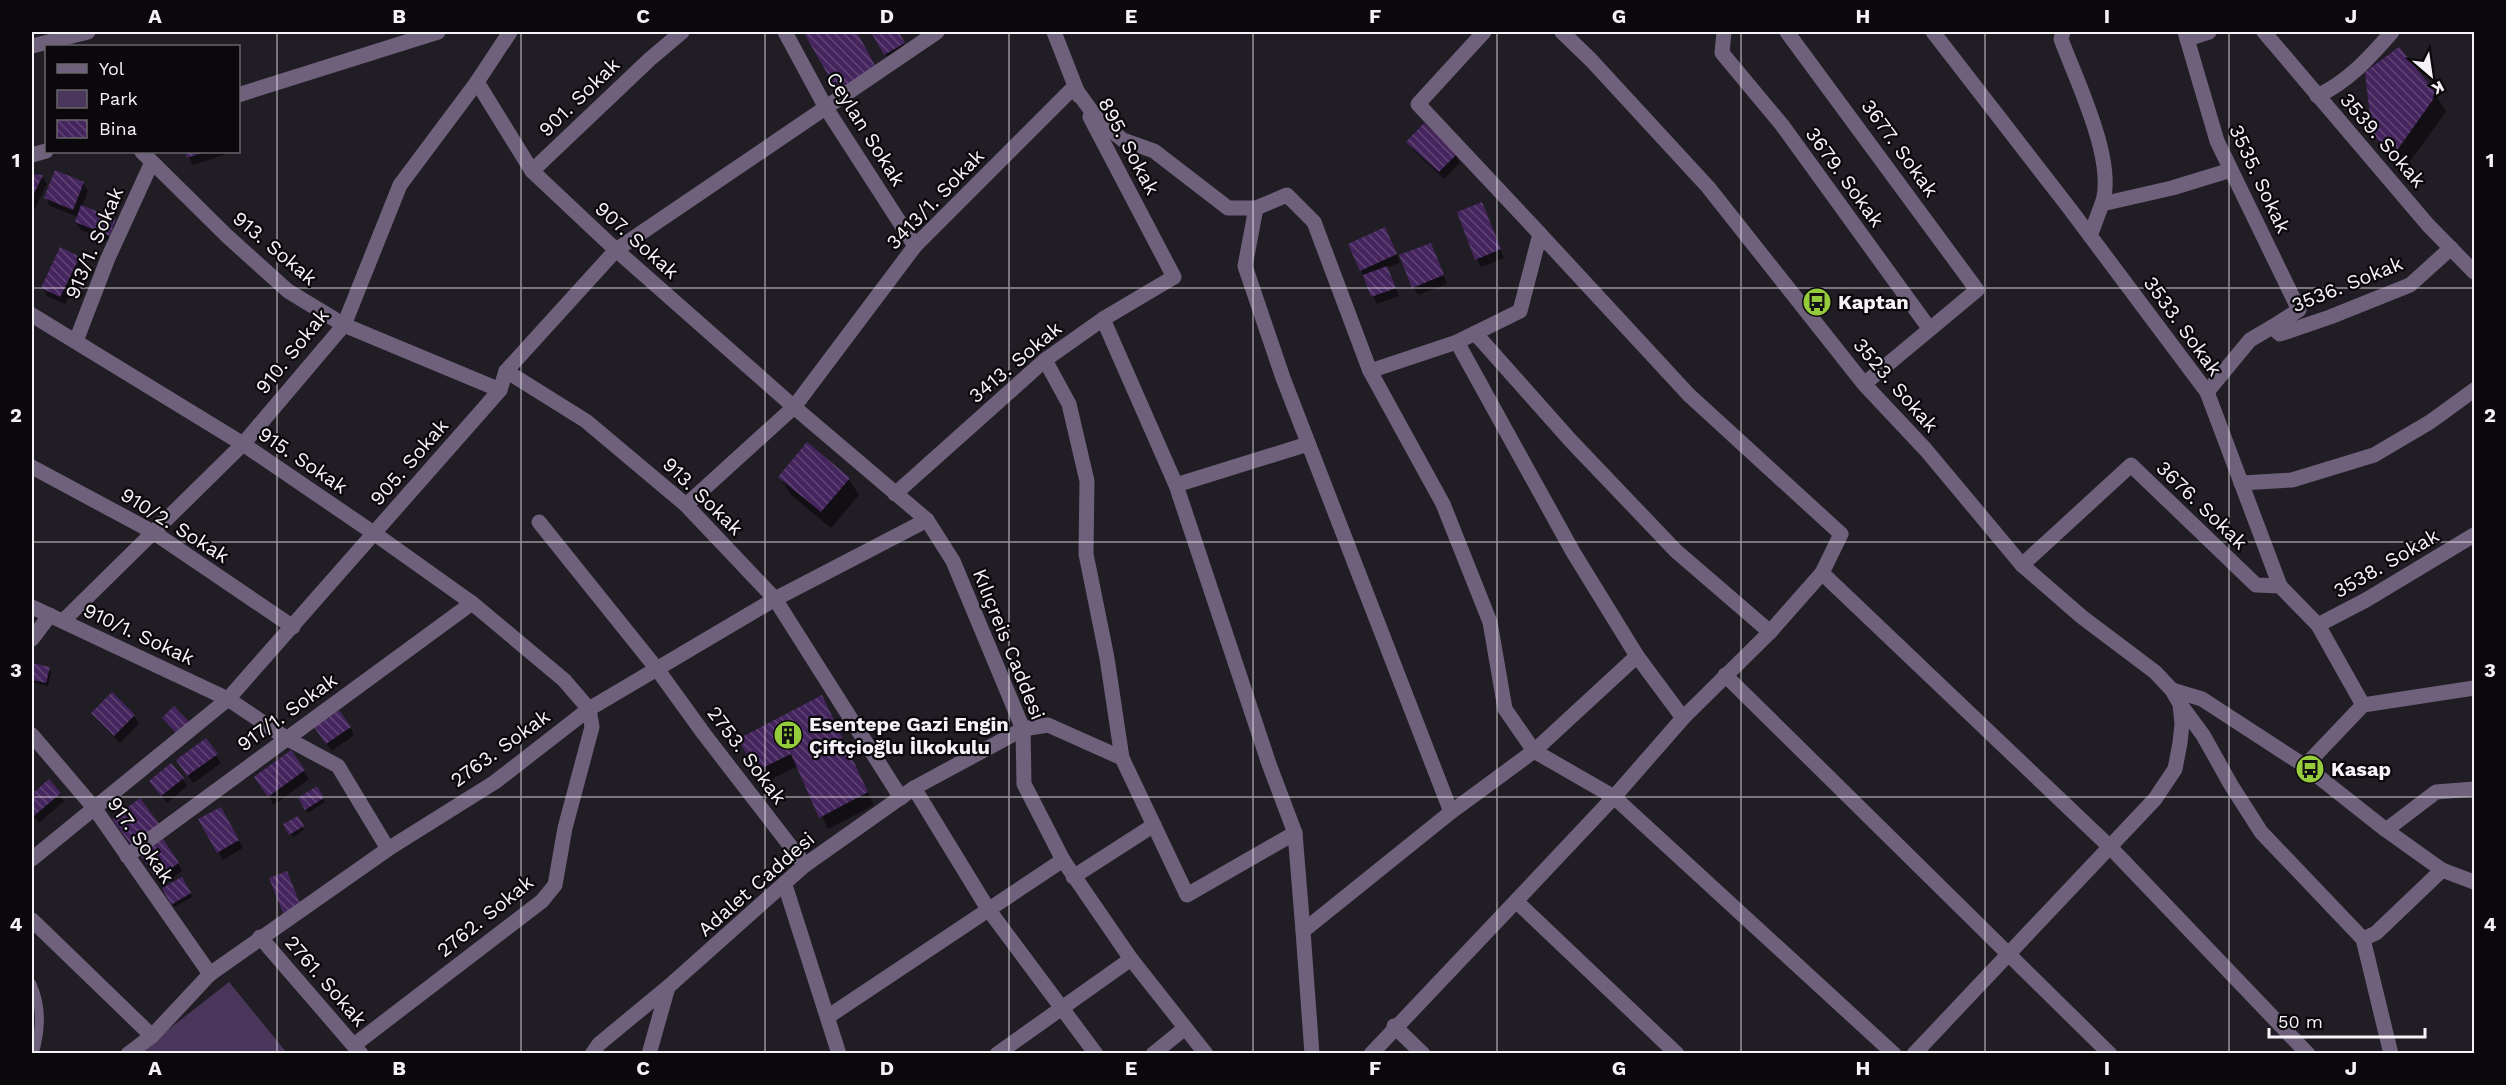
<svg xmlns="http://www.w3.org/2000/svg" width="2506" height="1085" font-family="'Work Sans',sans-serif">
  <defs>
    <pattern id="building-back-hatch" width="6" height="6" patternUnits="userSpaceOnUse" patternTransform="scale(1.5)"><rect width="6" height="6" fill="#45255d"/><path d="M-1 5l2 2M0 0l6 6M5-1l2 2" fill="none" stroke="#604575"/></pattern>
  </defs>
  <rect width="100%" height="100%" fill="#211d25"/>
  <!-- green -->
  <path fill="#4a365a" d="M229,982L287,1053L137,1054Z"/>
  <!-- shadow -->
  <g fill="#0007">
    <path d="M813,32H855L881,79L844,99L807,35Z"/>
    <path d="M873,32H897L908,51L890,62Z"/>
    <path d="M2436,95L2446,112L2403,171L2384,151L2374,134Z"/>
    <path d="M1408,142L1455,154L1460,163L1444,179L1413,150Z"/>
    <path d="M186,152H228L229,153L193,165Z"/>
    <path d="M32,176L42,177L47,184L32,215Z"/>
    <path d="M83,183L88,191L82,207L115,220L120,228L114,243L81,230L76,222L78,217L50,206L46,198Z"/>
    <path d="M1481,204L1504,258L1481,267L1477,259Z"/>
    <path d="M1389,237L1400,262L1387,268L1399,296L1377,304L1361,270Z"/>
    <path d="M1431,245L1447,284L1418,295L1413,287Z"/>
    <path d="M79,258L84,266L65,304L47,296L43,287Z"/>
    <path d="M780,477L849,479L859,495L831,528L790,494Z"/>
    <path d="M32,664L49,668L51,672L48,686L32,682Z"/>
    <path d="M112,694L134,716L139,724L120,743L98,721L93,713Z"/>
    <path d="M828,709L874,805L828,829L798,766L764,783L740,740Z"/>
    <path d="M350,727L354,735L332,751L321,736Z"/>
    <path d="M291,752L309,779L274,805L256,778Z"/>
    <path d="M216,755L221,763L193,783L182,768Z"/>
    <path d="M182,778L187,786L167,803L151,782Z"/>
    <path d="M49,781L64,801L39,823L32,814V796Z"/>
    <path d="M316,788L325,802L308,813L300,799Z"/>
    <path d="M220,809L243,848L223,860L200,820Z"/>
    <path d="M297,818L304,830L293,837L285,824Z"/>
    <path d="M178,863L182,871L162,886L146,864Z"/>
    <path d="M182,879L192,897L174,907L164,889Z"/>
  </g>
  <!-- building -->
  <g fill="url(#building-back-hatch)">
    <path d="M810,32H857L878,71L838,92L805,35Z"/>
    <path d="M871,32H899L905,43L884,55Z"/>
    <path d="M2399,47L2437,94L2393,156L2372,134L2365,72Z"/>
    <path d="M1424,123L1457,154L1439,172L1406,142Z"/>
    <path d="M185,152H204L187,158Z"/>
    <path d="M55,170L84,182L73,210L44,198Z"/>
    <path d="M32,174L43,175L32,198Z"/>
    <path d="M1482,202L1501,249L1475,260L1457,212Z"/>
    <path d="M81,205L116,219L110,236L75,222Z"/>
    <path d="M1385,227L1397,254L1360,271L1348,244Z"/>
    <path d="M1431,243L1444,275L1412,288L1399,255Z"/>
    <path d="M60,247L80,257L60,297L41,288Z"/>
    <path d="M1387,266L1396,288L1371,297L1363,275Z"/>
    <path d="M807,442L850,478L821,512L778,477Z"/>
    <path d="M32,663L50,667L46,683L32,680Z"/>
    <path d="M112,692L135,715L114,736L91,713Z"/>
    <path d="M822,695L868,792L819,818L791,754L756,771L738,739Z"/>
    <path d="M174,706L190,723L178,735L162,718Z"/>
    <path d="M339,710L351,727L326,744L314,727Z"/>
    <path d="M206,738L218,754L187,776L176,760Z"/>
    <path d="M291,750L305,770L268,797L254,777Z"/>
    <path d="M171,763L184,778L161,796L149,781Z"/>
    <path d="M49,779L61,793L34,816L32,813V794Z"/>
    <path d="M317,786L324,798L305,810L298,798Z"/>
    <path d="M140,798L160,825L132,846L112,819Z"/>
    <path d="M221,807L239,840L217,853L198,819Z"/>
    <path d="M298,816L304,826L289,835L283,824Z"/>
    <path d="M163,839L179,863L156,878L140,855Z"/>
    <path d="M287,871L301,906L283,913L269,878Z"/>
    <path d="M182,877L191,893L171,905L162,888Z"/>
  </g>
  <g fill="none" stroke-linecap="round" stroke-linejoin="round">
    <!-- service -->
    <path stroke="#6f617b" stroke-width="9" d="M32,984C42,1007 41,1029 34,1054"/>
    <!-- minor -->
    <g stroke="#6f617b" stroke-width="15">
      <path d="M785,32L826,108L915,246"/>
      <path d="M1054,32L1079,96"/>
      <path d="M1484,32L1418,104L1540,234"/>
      <path d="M1562,32L1591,60L1708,187L1864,384L1926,450L2022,565L2082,617L2155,672L2172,690L2180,704L2182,724L2180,743L2175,769L2155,799L1914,1054"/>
      <path d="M1724,32L1722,53L1782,125L1929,328"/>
      <path d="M1787,32L1977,290L1864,384"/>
      <path d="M1933,32L2070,209L2207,392L2280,586L2318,625L2363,705"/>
      <path d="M2063,32L2061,39C2076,80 2117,162 2102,204"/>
      <path d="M2185,32L2217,141L2299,310L2272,327"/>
      <path d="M2264,32L2428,225L2474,272"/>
      <path d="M2187,39L2209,32"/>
      <path d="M32,46L88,32"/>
      <path d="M477,82L532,171L616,250L794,407"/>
      <path d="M238,95L438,32"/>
      <path d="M2317,96C2348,82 2370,57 2392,32"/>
      <path d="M142,152L227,236L288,291L344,325L500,390"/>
      <path d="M32,155L46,151"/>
      <path d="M532,171L650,59L682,32"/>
      <path d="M1256,208L1245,266L1283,378L1451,812"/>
      <path d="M2090,236L2102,204L2172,188L2231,170"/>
      <path d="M32,315L243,444L375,534L472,603L564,680L589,709L592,727L565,828L555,885L542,901L354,1045"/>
      <path d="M1103,319L1176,485L1269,764L1295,833L1303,931"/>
      <path d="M1475,333L1571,441L1676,551L1770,632"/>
      <path d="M76,341L108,258L152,162"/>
      <path d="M1045,360L1069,404L1087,481L1086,554L1107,658L1122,758"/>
      <path d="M506,371L586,421L686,505L775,599L901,798"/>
      <path d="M1370,371L1457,342L1520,311L1540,234L1689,395L1841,534L1822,573L1770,632L1683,718L1614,797L1516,901L1677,1054"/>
      <path d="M2207,392L2250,340L2272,327L2280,334L2330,317L2410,285L2451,248"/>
      <path d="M32,467L153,532L293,627"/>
      <path d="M2241,483L2292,480L2374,455L2430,422L2474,390"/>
      <path d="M1176,485L1308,444"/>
      <path d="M895,494L1045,360L1103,319L1174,277L1090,117"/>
      <path d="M686,505L794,407L915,246L1074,87L1098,120L1123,140L1154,151L1228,208H1256L1287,195L1314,222L1370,371L1443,504L1490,622L1505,709L1534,751L1614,797L1894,1054"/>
      <path d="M539,522L657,669L704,734L805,865"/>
      <path d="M2022,565L2131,465L2256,585L2280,586"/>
      <path d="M1822,573L2111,848L2308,1054"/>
      <path d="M32,607L228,699L286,738L338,766L388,849"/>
      <path d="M63,621L243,444L344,325L400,185L477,82L510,32"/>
      <path d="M2318,625L2366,600L2474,535"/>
      <path d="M32,639L50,615"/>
      <path d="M1637,656L1683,718"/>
      <path d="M1725,675L2110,1054"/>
      <path d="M2172,690L2202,699L2305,766L2386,830L2442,870L2474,882"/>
      <path d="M2180,704L2203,735L2231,785L2261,832L2363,939L2391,1054"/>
      <path d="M1023,729L1048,725L1122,758L1187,895L1295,833"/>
      <path d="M32,735L95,809L210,974"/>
      <path d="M2305,766L2363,705L2474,688"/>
      <path d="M914,788L988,909L1096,1054"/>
      <path d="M2386,830L2436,792L2474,789"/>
      <path d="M127,856L472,603"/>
      <path d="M32,859L228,699L500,390L506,371L616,250L937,32"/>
      <path d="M1073,877L1154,825"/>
      <path d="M785,885L839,1054"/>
      <path d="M32,920L152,1036"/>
      <path d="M260,937L361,1054"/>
      <path d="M2363,939L2376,933L2442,870"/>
      <path d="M829,1016L1063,860"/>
      <path d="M1394,1026L1423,1054"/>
      <path d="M128,1054L152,1036L210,974L388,849L495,782L589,709L775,599L927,520"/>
      <path d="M592,1054L599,1044L668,987"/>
      <path d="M649,1054L668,987"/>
      <path d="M997,1054L1131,959"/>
      <path d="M1153,1054L1185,1028"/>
      <path d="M1312,1054L1303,931L1451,812L1534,751L1637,656L1573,552L1457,342"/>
      <path d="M1371,1054L1516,901"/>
    </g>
    <!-- tertiary -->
    <g stroke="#6f617b" stroke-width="15">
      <path d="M794,407L927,520L953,561L1023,729L1024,784L1063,860L1131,959L1206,1054"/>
      <path d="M668,987L805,865L914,788L1023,729"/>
    </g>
  </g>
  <!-- grid -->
  <path fill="none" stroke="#f6f3f8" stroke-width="1.5" stroke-opacity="0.55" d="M277,32V1054M521,32V1054M765,32V1054M1009,32V1054M1253,32V1054M1497,32V1054M1741,32V1054M1985,32V1054M2229,32V1054M32,288H2474M32,542H2474M32,797H2474"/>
  <!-- icons -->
  <defs>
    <g id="bus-disc" transform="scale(1.5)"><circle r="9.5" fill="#94cc3c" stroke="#0a080b"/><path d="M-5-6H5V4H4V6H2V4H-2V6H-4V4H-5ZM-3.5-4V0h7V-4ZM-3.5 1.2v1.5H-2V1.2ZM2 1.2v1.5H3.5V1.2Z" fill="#111"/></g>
    <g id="building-disc" transform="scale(1.5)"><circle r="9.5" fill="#94cc3c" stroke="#0a080b"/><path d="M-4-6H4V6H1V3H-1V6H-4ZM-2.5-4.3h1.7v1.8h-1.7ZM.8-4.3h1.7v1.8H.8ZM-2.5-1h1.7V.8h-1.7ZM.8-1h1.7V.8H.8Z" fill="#111"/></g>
  </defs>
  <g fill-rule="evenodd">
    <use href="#bus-disc" x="1817" y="302"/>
    <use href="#building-disc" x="788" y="735"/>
    <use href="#bus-disc" x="2310" y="769"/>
  </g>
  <g text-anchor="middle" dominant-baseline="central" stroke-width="4.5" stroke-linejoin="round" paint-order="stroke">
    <!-- street labels -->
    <g font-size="20" fill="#f6f3f8" stroke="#0a080b">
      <text transform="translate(579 97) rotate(-44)">901. Sokak</text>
      <text transform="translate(866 129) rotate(58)">Ceylan Sokak</text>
      <text transform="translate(2383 140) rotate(49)">3539. Sokak</text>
      <text transform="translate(1129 146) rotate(62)">895. Sokak</text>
      <text transform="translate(1900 148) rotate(54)">3677. Sokak</text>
      <text transform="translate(1845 177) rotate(54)">3679. Sokak</text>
      <text transform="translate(2260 179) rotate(65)">3535. Sokak</text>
      <text transform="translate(935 199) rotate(-46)">3413/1. Sokak</text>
      <text transform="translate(637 240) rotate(42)">907. Sokak</text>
      <text transform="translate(94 243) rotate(-67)">913/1. Sokak</text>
      <text transform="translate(275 248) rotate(40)">913. Sokak</text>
      <text transform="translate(2347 284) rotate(-22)">3536. Sokak</text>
      <text transform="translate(2183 326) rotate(54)">3533. Sokak</text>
      <text transform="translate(292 351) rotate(-51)">910. Sokak</text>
      <text transform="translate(1015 362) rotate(-40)">3413. Sokak</text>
      <text transform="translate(1896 385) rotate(49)">3523. Sokak</text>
      <text transform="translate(303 460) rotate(34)">915. Sokak</text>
      <text transform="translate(409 462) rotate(-49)">905. Sokak</text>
      <text transform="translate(703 496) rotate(44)">913. Sokak</text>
      <text transform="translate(2202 505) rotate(44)">3676. Sokak</text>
      <text transform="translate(175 525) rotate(32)">910/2. Sokak</text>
      <text transform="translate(2386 563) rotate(-30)">3538. Sokak</text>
      <text transform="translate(139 634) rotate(25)">910/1. Sokak</text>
      <text transform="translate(1009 644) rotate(68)">Kılıçreis Caddesi</text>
      <text transform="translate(287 712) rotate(-36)">917/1. Sokak</text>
      <text transform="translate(500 748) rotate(-36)">2763. Sokak</text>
      <text transform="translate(747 755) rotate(53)">2753. Sokak</text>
      <text transform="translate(141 840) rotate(55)">917. Sokak</text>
      <text transform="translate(756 884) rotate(-41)">Adalet Caddesi</text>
      <text transform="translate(485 916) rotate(-39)">2762. Sokak</text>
      <text transform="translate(326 981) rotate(49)">2761. Sokak</text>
    </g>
    <!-- poi labels -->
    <g font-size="20" font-weight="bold" fill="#f6f3f8" stroke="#0a080b" text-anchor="start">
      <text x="1838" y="302">Kaptan</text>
      <text x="809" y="724">Esentepe Gazi Engin<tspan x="809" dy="23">Çiftçioğlu İlkokulu</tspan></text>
      <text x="2331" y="769">Kasap</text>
    </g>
  </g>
  <!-- border -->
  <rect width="2506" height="1085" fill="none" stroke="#0a080b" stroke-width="66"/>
  <!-- legend -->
  <rect x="45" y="45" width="195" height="108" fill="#0a080b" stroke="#68666a" stroke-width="1.5"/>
  <rect x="57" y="64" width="30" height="9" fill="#6f617b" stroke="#68666a" stroke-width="1.5"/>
  <text x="99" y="75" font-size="18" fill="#f6f3f8">Yol</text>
  <rect x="57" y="90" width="30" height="18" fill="#4a365a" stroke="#68666a" stroke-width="1.5"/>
  <text x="99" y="105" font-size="18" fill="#f6f3f8">Park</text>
  <rect x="57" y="120" width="30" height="18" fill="url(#building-back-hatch)" stroke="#68666a" stroke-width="1.5"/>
  <text x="99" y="135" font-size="18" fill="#f6f3f8">Bina</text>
  <!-- north arrow -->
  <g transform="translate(2431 75) rotate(151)" stroke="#0a080b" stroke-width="4.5" paint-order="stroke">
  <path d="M0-4.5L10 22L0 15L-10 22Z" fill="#f6f3f8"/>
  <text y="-9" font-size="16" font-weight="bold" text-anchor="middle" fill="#f6f3f8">K</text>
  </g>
  <!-- scale -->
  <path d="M2269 1028v9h156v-9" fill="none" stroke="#f6f3f8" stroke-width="3"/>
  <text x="2278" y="1028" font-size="18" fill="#f6f3f8" stroke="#0a080b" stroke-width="4.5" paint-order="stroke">50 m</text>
  <rect x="33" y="33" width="2440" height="1019" fill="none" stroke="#f6f3f8" stroke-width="2"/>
  <g font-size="20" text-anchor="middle" font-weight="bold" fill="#f6f3f8">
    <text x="155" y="23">A</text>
    <text x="399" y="23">B</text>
    <text x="643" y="23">C</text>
    <text x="887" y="23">D</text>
    <text x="1131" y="23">E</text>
    <text x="1375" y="23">F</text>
    <text x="1619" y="23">G</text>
    <text x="1863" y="23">H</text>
    <text x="2107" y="23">I</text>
    <text x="2351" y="23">J</text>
    <text x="16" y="167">1</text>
    <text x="2490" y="167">1</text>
    <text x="16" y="422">2</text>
    <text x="2490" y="422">2</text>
    <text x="16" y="677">3</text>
    <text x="2490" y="677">3</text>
    <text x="16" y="931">4</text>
    <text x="2490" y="931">4</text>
    <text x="155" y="1075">A</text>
    <text x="399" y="1075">B</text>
    <text x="643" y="1075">C</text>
    <text x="887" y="1075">D</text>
    <text x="1131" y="1075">E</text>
    <text x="1375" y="1075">F</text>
    <text x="1619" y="1075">G</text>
    <text x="1863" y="1075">H</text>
    <text x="2107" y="1075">I</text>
    <text x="2351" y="1075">J</text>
  </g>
</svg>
